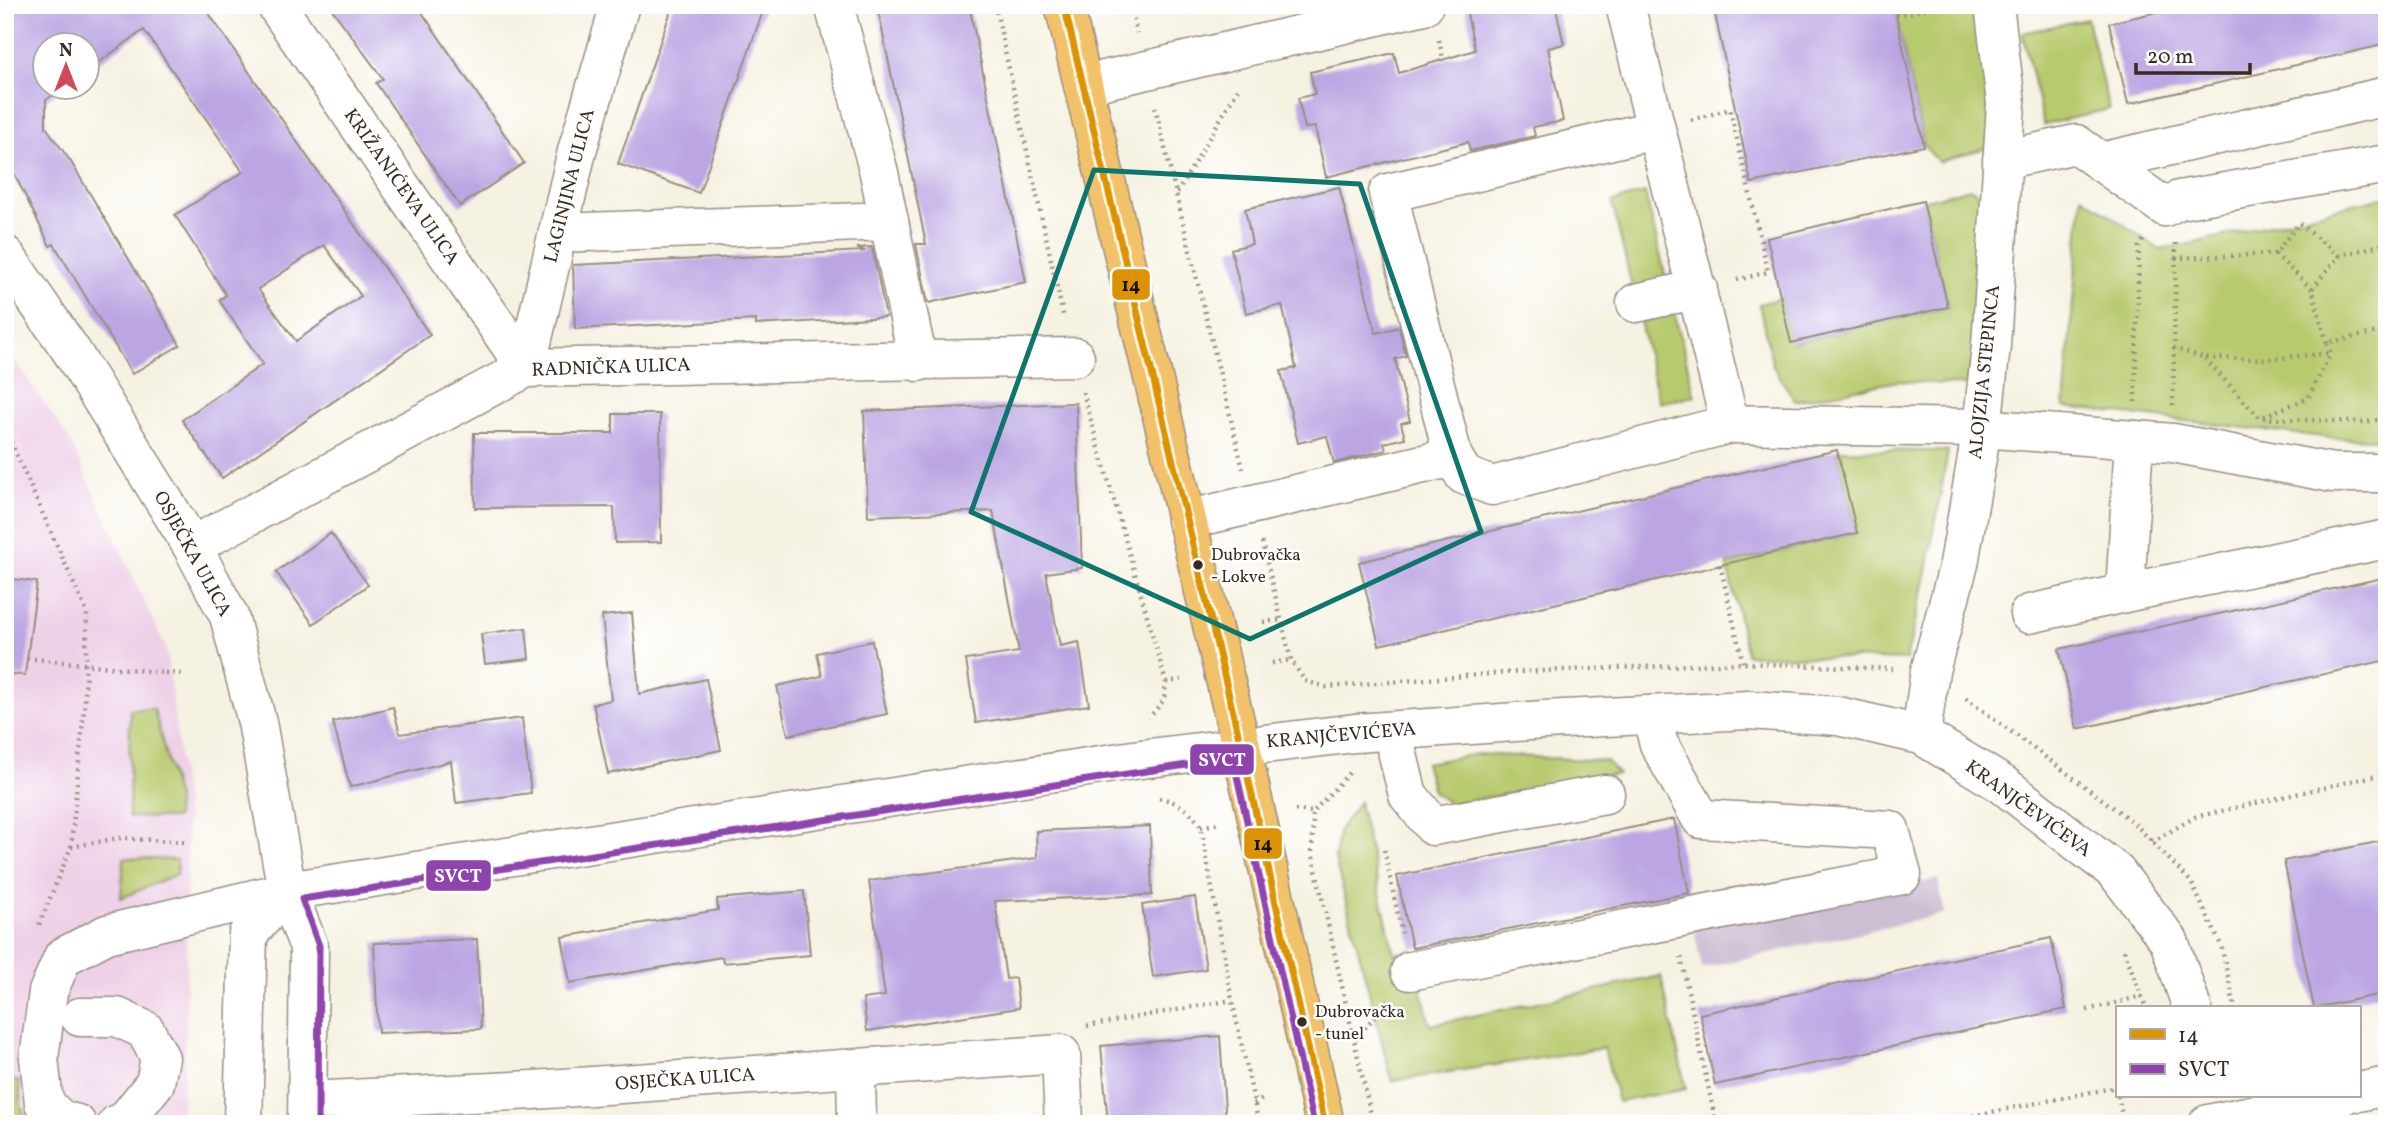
<svg xmlns="http://www.w3.org/2000/svg" width="2392" height="1129" font-family="Vollkorn,serif">
  <rect width="100%" height="100%" fill="#fff"/>
  <filter id="ink" filterUnits="userSpaceOnUse"><feTurbulence type="fractalNoise" baseFrequency=".0143" numOctaves="2"/><feDisplacementMap in="SourceGraphic" scale="14" xChannelSelector="R" yChannelSelector="G"/><feConvolveMatrix kernelMatrix="1 2 1 2 8 2 1 2 1" color-interpolation-filters="sRGB"/></filter>
  <filter id="wash" filterUnits="userSpaceOnUse"><feTurbulence type="fractalNoise" baseFrequency=".00686" numOctaves="4" result="noise"/><feDisplacementMap in="SourceGraphic" scale="28" xChannelSelector="R" yChannelSelector="G"/><feGaussianBlur stdDeviation="1.57" result="paint"/><feColorMatrix in="noise" values="0 0 0 0 0 0 0 0 0 0 0 0 0 0 0 0 0 1.4 0 .05"/><feComposite in="paint" operator="in"/></filter>
  <g filter="url(#wash)">
    <rect width="100%" height="100%" fill="#f6f2e2"/>
    <!-- built -->
    <path fill="#eed0e7" d="M5,346L69,439L166,648L187,820L186,1027L181,1124H5Z"/>
    <!-- industrial -->
    <path fill="#ccbed3" d="M1938,879L1945,914L1702,968L1694,929Z"/>
    <!-- green -->
    <g fill="#b8ca6e" stroke="#7a7a46" stroke-width="2">
      <path d="M1894,5H1980L1992,146L1939,162L1924,146Z"/>
      <path d="M2087,19L2109,109L2044,125L2022,33Z"/>
      <path d="M1970,188L1987,200L1979,352L1965,385L1898,381L1795,401L1773,366L1759,304L1781,298L1792,343L1948,307L1923,201Z"/>
      <path d="M1645,193L1695,396L1659,402L1612,202Z"/>
      <path d="M2082,196L2159,249L2190,244L2387,196V439L2332,438L2064,407Z"/>
      <path d="M1837,450L1948,451L1927,571L1906,660L1747,655L1727,564L1857,533Z"/>
      <path d="M130,709H154L177,799L176,818L129,817Z"/>
      <path d="M1478,754L1607,761L1618,774L1449,804L1433,791L1425,763Z"/>
      <path d="M1359,802L1394,954L1412,950L1430,1025L1661,976L1686,1089L1618,1102L1604,1048L1392,1081L1335,859L1339,830Z"/>
      <path d="M124,858L177,860V874L121,898Z"/>
      <path d="M5,1081H19L21,1107L28,1124H5Z"/>
    </g>
    <g id="blocks">
      <!-- building -->
      <g fill="#bba6e3" fill-rule="evenodd">
        <path d="M20,5H203L430,335L222,478L182,420L263,364L219,300L226,295L175,215L243,172L144,30L88,70V46H46V88H63L46,100V127L71,162L180,345L132,374L54,244L50,246L5,155V16ZM324,245L361,296L296,341L258,289Z"/>
        <path d="M329,5H417L524,163L460,206L376,83L383,79Z"/>
        <path d="M673,5H765L699,193L618,164Z"/>
        <path d="M877,5H969L1026,282L928,303L916,244H926Z"/>
        <path d="M1465,5H1555L1564,44L1548,48L1563,121L1533,127L1535,136L1470,151L1468,142L1326,177L1315,127L1305,128L1298,98L1315,94L1310,72L1394,53L1399,73L1475,50Z"/>
        <path d="M1713,5H1894L1924,146L1751,183Z"/>
        <path d="M2188,5H2387V44L2128,104L2109,23Z"/>
        <path d="M1339,187L1376,333L1399,327L1406,356L1395,359L1410,421L1401,423L1405,438L1384,443L1386,450L1334,463L1327,436L1298,443L1281,371L1296,368L1282,305L1246,313L1231,249L1252,244L1245,209Z"/>
        <path d="M1923,201L1948,307L1791,343L1767,238Z"/>
        <path d="M872,247L886,317L756,325V320L575,329L573,265L865,251L857,248Z"/>
        <path d="M1076,403L1082,568L1046,573L1060,646L1079,642L1089,705L976,723L966,660L1019,652L993,511L868,516L864,411Z"/>
        <path d="M613,414H660L661,542L615,543L614,507L475,508L474,433H613Z"/>
        <path d="M1837,450L1857,533L1379,645L1359,562Z"/>
        <path d="M331,533L368,585L313,624L276,572Z"/>
        <path d="M2387,577V660L2077,729L2059,649Z"/>
        <path d="M5,578L37,582L25,675L5,674Z"/>
        <path d="M632,613L639,694L706,679L721,750L608,774L593,704L611,700L602,616Z"/>
        <path d="M526,628L529,659L485,664L481,634Z"/>
        <path d="M872,641L887,714L788,735L777,686L822,676L817,653Z"/>
        <path d="M393,707L400,734L522,718L531,793L456,803L451,761L350,787L333,722Z"/>
        <path d="M1674,819L1689,893L1412,948L1397,876Z"/>
        <path d="M1150,826L1152,895L995,901L1006,979L1015,978L1019,1008L867,1031L863,999L885,996L869,881L1037,858L1036,831Z"/>
        <path d="M2387,840V993L2314,1008L2284,861Z"/>
        <path d="M804,891L810,955L723,963L722,957L570,983L562,937L718,910L717,899Z"/>
        <path d="M1195,897L1206,969L1153,977L1142,905Z"/>
        <path d="M2051,938L2066,1009L1715,1085L1700,1014Z"/>
        <path d="M477,939L481,1029L378,1033L374,943Z"/>
        <path d="M1220,1036L1226,1124H1108L1101,1046Z"/>
      </g>
    </g>
  </g>
  <g filter="url(#ink)">
    <use href="#blocks" fill-opacity="0" stroke="#988e80" stroke-width="2"/>
    <g fill="none" stroke-linecap="round" stroke-linejoin="round">
      <!-- minor casing -->
      <g stroke="#988e80" stroke-width="41">
        <g id="minor">
          <path d="M276,5L526,368"/>
          <path d="M834,5L879,173L918,362"/>
          <path d="M1625,5L1730,424L1982,428L2173,443L2333,473H2387"/>
          <path d="M1327,28L1424,5"/>
          <path d="M1083,85L1327,28L1322,5"/>
          <path d="M1654,130L1388,193L1453,457L1464,475L1492,486L1730,424"/>
          <path d="M2002,160L2076,144L2101,162L2387,96"/>
          <path d="M2101,162L2165,207L2179,200L2387,164"/>
          <path d="M558,233L889,221"/>
          <path d="M5,255L72,352L192,546L229,616L257,722L287,891L309,947L307,1124"/>
          <path d="M1636,303L1698,289"/>
          <path d="M526,368L577,151L620,5"/>
          <path d="M1186,520L1453,457"/>
          <path d="M192,546L526,368L1075,357"/>
          <path d="M2125,593L2387,539"/>
          <path d="M2029,614L2125,593L2134,440"/>
          <path d="M1392,731L1408,795L1433,826L1605,794"/>
          <path d="M1921,735L1930,671L1959,564L1982,428L1991,346L2006,103L1994,5"/>
          <path d="M1410,971L1902,875L1890,830L1701,819L1659,744L1651,715"/>
          <path d="M80,1017H117L145,1030L160,1058L155,1083L124,1122L117,1124"/>
          <path d="M856,1068L857,1124"/>
          <path d="M2359,1092L2387,1086"/>
          <path d="M308,1101L533,1090L1061,1054L1064,1124"/>
          <path d="M77,1124L61,1120L44,1103L39,1058L48,992L63,957L107,934L287,891L1133,760L1355,733L1544,720L1749,710L1838,716L1921,735L2002,784L2116,872L2169,941L2192,1008"/>
          <path d="M243,1124L248,934L287,891"/>
          <path d="M2208,1124L2342,1096"/>
        </g>
      </g>
      <!-- major casing -->
      <g stroke="#988e80" stroke-width="41">
        <path id="major" d="M1064,5L1241,746L1325,1124"/>
      </g>
      <!-- path -->
      <g stroke="#988e80" stroke-width="4.5" stroke-dasharray="2 5" stroke-linecap="butt">
        <path d="M995,5L1064,319"/>
        <path d="M1131,5L1137,33"/>
        <path d="M1896,16L1942,5"/>
        <path d="M1439,40L1443,59"/>
        <path d="M1155,107L1243,469"/>
        <path d="M1691,120L1730,109L1768,272L1733,281"/>
        <path d="M1177,193L1238,89"/>
        <path d="M2339,256L2387,243"/>
        <path d="M2175,258L2275,254"/>
        <path d="M2312,289L2275,254L2299,223L2339,256L2312,289L2327,343"/>
        <path d="M2173,348L2205,358L2269,359L2331,353L2327,343L2387,330"/>
        <path d="M2205,359L2260,418L2361,422L2387,419"/>
        <path d="M1083,392L1166,682L1164,700L1149,718"/>
        <path d="M2135,402L2139,247L2145,237"/>
        <path d="M2173,406L2176,243"/>
        <path d="M2264,416L2308,398L2331,353"/>
        <path d="M5,429L87,613L85,698L71,847L39,925"/>
        <path d="M1262,542L1291,660L1305,681L1326,687L1516,672L1743,663L1893,669"/>
        <path d="M1720,565L1743,663"/>
        <path d="M1263,622L1282,620"/>
        <path d="M1272,663L1291,660"/>
        <path d="M165,673L181,674"/>
        <path d="M1166,682L1181,680"/>
        <path d="M1966,698L2134,823L2191,882L2221,945L2235,1008"/>
        <path d="M1349,773L1313,812L1312,853L1373,1124"/>
        <path d="M1159,798C1177,801 1192,811 1201,827L1232,1000L1259,1124"/>
        <path d="M1295,810L1313,812"/>
        <path d="M1201,827L1219,823"/>
        <path d="M2152,842L2195,817L2387,773"/>
        <path d="M71,847L118,838L186,842"/>
        <path d="M1384,850L1402,933"/>
        <path d="M2124,950L2146,1008"/>
        <path d="M1681,957L1716,1124"/>
        <path d="M2087,1010L2142,996"/>
        <path d="M1087,1026L1232,1000"/>
        <path d="M1356,1039L1388,1000"/>
        <path d="M2118,1096L2124,1124"/>
        <path d="M1254,1104L1264,1098"/>
        <path d="M1931,1124L2117,1087"/>
      </g>
      <!-- minor -->
      <use href="#minor" stroke="#fff" stroke-width="38"/>
      <!-- major -->
      <use href="#major" stroke="#f2c26a" stroke-width="38"/>
      <!-- path-bridge -->
      <path stroke="#988e80" stroke-width="4.5" stroke-dasharray="2 5" stroke-linecap="butt" d="M27,658L165,673"/>
      <!-- bus-1 casing -->
      <g stroke="#fff" stroke-width="12">
        <path id="bus-1" d="M1064,5L1241,746L1325,1124"/>
      </g>
      <!-- bus-2 casing -->
      <g stroke="#fff" stroke-width="12">
        <path id="bus-2" d="M318,1124L319,946L302,899L1233,758L1314,1124"/>
      </g>
      <!-- bus-1 -->
      <use href="#bus-1" stroke="#db9304" stroke-width="7"/>
      <!-- bus-2 -->
      <use href="#bus-2" stroke="#8e44ad" stroke-width="7"/>
    </g>
  </g>
  <!-- marked area -->
  <path fill="none" stroke="#0f766e" stroke-width="5" stroke-linejoin="round" d="M1094,170L1360,184L1481,532L1250,639L971,512Z"/>
  <!-- markers -->
  <g fill="#3b2a1e" stroke="#fff" stroke-width="2.5">
    <circle cx="1198" cy="565" r="6"/>
    <circle cx="1302" cy="1022" r="6"/>
  </g>
  <g text-anchor="middle" dominant-baseline="central" stroke-width="5" stroke-linejoin="round" paint-order="stroke">
    <!-- bus labels -->
    <g font-size="17" fill="#3b2a1e" stroke="#fff" text-anchor="start">
      <text x="1211" y="555">Dubrovačka<tspan x="1211" dy="22">- Lokve</tspan></text>
      <text x="1315" y="1012">Dubrovačka<tspan x="1315" dy="22">- tunel</tspan></text>
    </g>
    <!-- street labels -->
    <g font-size="19" fill="#3b2a1e" stroke="#fff">
      <text transform="translate(570 186) rotate(-76)">LAGINJINA ULICA</text>
      <text transform="translate(401 187) rotate(55)">KRIŽANIĆEVA ULICA</text>
      <text transform="translate(611 368) rotate(-2)">RADNIČKA ULICA</text>
      <text transform="translate(1985 372) rotate(-84)">ALOJZIJA STEPINCA</text>
      <text transform="translate(192 554) rotate(61)">OSJEČKA ULICA</text>
      <text transform="translate(1341 736) rotate(-5)">KRANJČEVIĆEVA</text>
      <text transform="translate(2028 809) rotate(36)">KRANJČEVIĆEVA</text>
      <text transform="translate(685 1080) rotate(-4)">OSJEČKA ULICA</text>
    </g>
  </g>
  <g stroke="#fff" stroke-width="2.5">
    <rect x="1111" y="268" width="40" height="33" rx="7" fill="#db9304"/>
    <rect x="1189" y="743" width="66" height="33" rx="7" fill="#8e44ad"/>
    <rect x="1243" y="827" width="40" height="33" rx="7" fill="#db9304"/>
    <rect x="425" y="859" width="67" height="33" rx="7" fill="#8e44ad"/>
  </g>
  <g font-size="19" text-anchor="middle" font-weight="bold" fill="#fff">
    <text x="1222" y="766">SVCT</text>
    <text x="458" y="882">SVCT</text>
  </g>
  <g font-size="19" text-anchor="middle" font-weight="bold" fill="#111">
    <text x="1131" y="291">14</text>
    <text x="1263" y="850">14</text>
  </g>
  <!-- margin -->
  <rect width="2392" height="1129" fill="none" stroke="#fff" stroke-width="28"/>
  <!-- legend -->
  <rect x="2116" y="1006" width="245" height="91" fill="#ffffff" stroke="#b1aaa5" stroke-width="2"/>
  <rect x="2130" y="1029" width="35" height="10" fill="#db9304" stroke="#b1aaa5" stroke-width="2"/>
  <text x="2178" y="1042" font-size="21" fill="#3b2a1e">14</text>
  <rect x="2130" y="1064" width="35" height="10" fill="#8e44ad" stroke="#b1aaa5" stroke-width="2"/>
  <text x="2178" y="1076" font-size="21" fill="#3b2a1e">SVCT</text>
  <!-- north arrow -->
  <g transform="translate(66 66)"><circle r="33" fill="#ffffff" stroke="#b1aaa5" stroke-width="2"/>
  <path d="M0-5L12 26L0 18L-12 26Z" fill="#d1495b"/>
  <text y="-10" font-size="19" font-weight="bold" text-anchor="middle" fill="#3b2a1e">N</text>
  </g>
  <!-- scale -->
  <path d="M2136 63v10h114v-10" fill="none" stroke="#3b2a1e" stroke-width="3.5"/>
  <text x="2147" y="63" font-size="21" fill="#3b2a1e" stroke="#ffffff" stroke-width="5" paint-order="stroke">20 m</text>
</svg>
